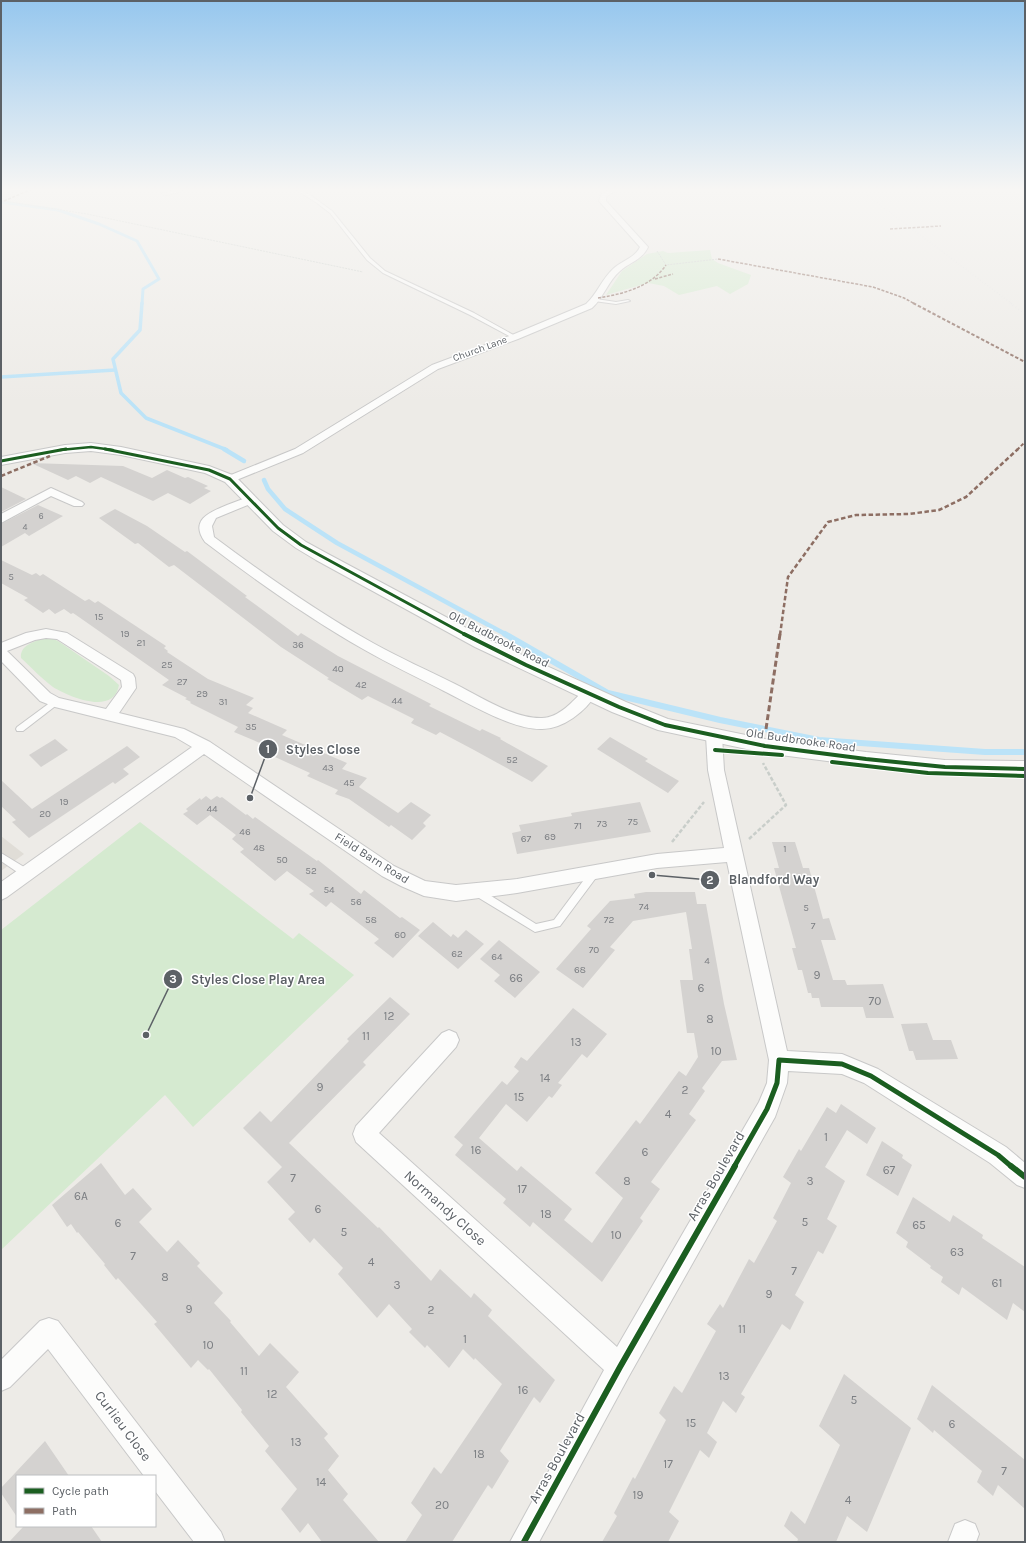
<svg xmlns="http://www.w3.org/2000/svg" width="1026" height="1543" font-family="Karla,sans-serif">
  <rect width="100%" height="100%" fill="#edebe7"/>
  <!-- education -->
  <path fill="#e0ddd7" d="M1,836L24,854L1,871Z"/>
  <!-- green -->
  <g fill="#d5ead0">
    <path d="M710,250L712,259L718,263L751,275L748,284L730,294L717,286L679,295L664,286L648,283L606,295L622,271L647,254L663,251L668,253Z"/>
    <path d="M42,638H51L58,641L109,676L119,685C114,716 69,697 53,687C42,679 31,667 21,658C20,645 33,643 42,638Z"/>
    <path d="M140,822L293,939L299,933L354,975L193,1127L165,1095L1,1250V930Z"/>
  </g>
  <g fill="none" stroke-linecap="round" stroke-linejoin="round">
    <!-- stream-far3 -->
    <path stroke="#bbe3f8" stroke-width="3" d="M1,202L58,210L99,224L137,241L159,279L143,289L142,304"/>
    <!-- stream-far2 -->
    <g stroke="#bbe3f8" stroke-width="3.5">
      <path d="M142,303L140,330L113,359L121,393L146,418L227,450"/>
      <path d="M1,377L115,370"/>
    </g>
    <!-- stream-far1 -->
    <g stroke="#bbe3f8" stroke-width="4.5">
      <path d="M224,449L244,461"/>
      <path d="M264,480L268,489L285,509L337,543L507,635"/>
    </g>
    <!-- stream -->
    <path stroke="#bbe3f8" stroke-width="6" d="M505,634L608,693L720,720L819,740L985,752H1025"/>
  </g>
  <!-- building -->
  <g fill="#d4d2d0">
    <path d="M31,463L123,466L152,478L167,470L185,478L188,477L208,486L204,488L211,491L190,504L168,493L153,501L101,477L90,483L76,476L68,480Z"/>
    <path d="M1,487L26,499L1,512Z"/>
    <path d="M38,505L63,516L29,536L25,533L1,547V524Z"/>
    <path d="M115,509L147,526L185,552L187,551L247,596L245,597L298,636L301,633L338,656L431,704L429,706L480,731L482,729L501,738L500,739L548,766L532,782L474,750L440,732L436,735L411,723L414,719L368,696L362,700L327,679L329,678L281,647L174,565L169,567L138,543L135,544L99,518Z"/>
    <path d="M1,560L32,575L36,573L40,576L43,574L85,601L89,599L95,603L98,601L166,646L164,648L168,651L167,652L208,679L254,698L246,705L253,708L248,713L287,730L282,735L347,763L342,769L367,778L359,787L398,813L411,802L431,815L423,823L426,826L412,840L391,825L389,827L349,799L335,794L338,790L307,776L310,773L275,757L278,754L272,752L274,749L234,732L238,727L190,703L191,702L185,699L187,698L162,685L169,680L76,615L73,613L71,614L64,609L55,614L49,609L43,613L24,600L28,598L1,583Z"/>
    <path d="M610,737L648,759L645,761L679,781L668,793L597,749Z"/>
    <path d="M55,739L68,750L41,767L29,755Z"/>
    <path d="M127,746L140,757L123,769L129,774L115,784L113,782L29,838L12,822L16,820L1,806V780L32,809Z"/>
    <path d="M206,796L211,800L217,796L220,798L222,797L246,815L247,814L253,819L255,817L317,861L318,860L361,894L364,890L400,918L402,917L420,930L393,958L374,943L379,939L331,902L326,907L309,894L314,891L287,871L275,881L258,867L240,852L244,849L232,839L236,835L210,815L197,825L183,814L188,811L186,809L200,798L201,800Z"/>
    <path d="M640,802L651,832L517,854L512,833L521,831L519,825L572,816L571,813Z"/>
    <path d="M772,842H795L803,868H809L823,919L829,918L836,940H821L833,980H845L847,985L883,984L894,1018H866L863,1007H821L819,998H812L811,993H808L802,970H798L792,948H796L774,868H779Z"/>
    <path d="M646,892H695L697,904H706L724,1004L737,1060L722,1061L702,1088L705,1091L689,1114L696,1120L651,1182L660,1189L640,1218L643,1221L602,1282L533,1222L530,1227L503,1203L506,1199L455,1155L463,1145L454,1137L502,1081L507,1085L519,1071L514,1067L521,1057L527,1061L573,1008L607,1034L587,1058L582,1054L558,1083L562,1085L552,1098L549,1096L527,1122L506,1104L479,1138L517,1171L521,1166L572,1209L564,1220L592,1243L623,1198L595,1173L636,1120L640,1124L679,1071L686,1076L698,1057L694,1033H687L680,980H693L689,949H692L686,912L633,921L610,947L615,950L583,988L556,969L591,929L587,926L610,901L635,898L634,894Z"/>
    <path d="M433,922L451,937L453,934L458,938L466,930L484,944L458,969L418,936Z"/>
    <path d="M499,940L540,972L515,998L494,981L500,975L480,959Z"/>
    <path d="M390,997L410,1014L363,1062L366,1065L289,1143L378,1228L379,1227L431,1281L440,1269L471,1298L474,1293L492,1310L488,1316L555,1380L540,1403L534,1397L500,1451L509,1461L492,1489L488,1485L452,1542H405L422,1515L411,1503L434,1467L441,1474L502,1384L475,1358L474,1360L463,1349L449,1368L427,1345L425,1348L409,1332L412,1329L389,1304L377,1318L338,1274L343,1268L314,1238L310,1243L288,1219L295,1212L267,1182L282,1167L243,1128L260,1111L271,1122L349,1041L347,1039Z"/>
    <path d="M927,1023L933,1040H951L958,1059L916,1060L913,1051H909L901,1024Z"/>
    <path d="M841,1104L876,1128L867,1144L847,1130L825,1167L845,1181L827,1219L837,1226L823,1254L818,1251L795,1295L804,1302L790,1330L782,1324L741,1394L745,1397L736,1413L723,1401L707,1433L717,1442L709,1458L700,1450L669,1512L679,1521L668,1542H602L617,1516L614,1513L633,1477L635,1479L666,1420L659,1413L674,1386L682,1393L716,1331L707,1324L720,1304L723,1308L749,1259L754,1263L777,1221L773,1218L791,1183L783,1177L799,1149L801,1151L827,1107L836,1113Z"/>
    <path d="M882,1141L903,1155L902,1158L912,1165L898,1196L866,1175Z"/>
    <path d="M101,1163L125,1195L133,1188L152,1209L139,1222L167,1252L178,1240L200,1263L197,1266L223,1293L214,1303L231,1321L230,1322L259,1356L270,1343L299,1372L286,1387L328,1434L324,1438L339,1456L328,1470L348,1494L343,1500L379,1542H322L308,1523L300,1533L281,1509L297,1489L265,1451L269,1446L241,1412L242,1410L209,1369L208,1370L198,1360L191,1368L154,1324L157,1322L118,1278L116,1280L104,1265L105,1264L78,1232L77,1233L71,1224L67,1227L52,1205Z"/>
    <path d="M913,1197L950,1222L953,1215L983,1235L982,1238L1025,1267V1312L1013,1303L1007,1320L962,1287L959,1295L941,1282L943,1277L930,1268L931,1266L906,1247L908,1242L896,1233Z"/>
    <path d="M844,1374L911,1428L867,1532L847,1516L836,1542H797L798,1539L784,1526L791,1511L805,1524L840,1445L819,1426Z"/>
    <path d="M932,1385L1025,1460V1509L998,1485L993,1496L977,1482L982,1471L934,1430L933,1433L917,1419Z"/>
    <path d="M45,1441L69,1476H17V1517L1,1493V1488Z"/>
    <path d="M24,1526H91L102,1542H9Z"/>
  </g>
  <g fill="none" stroke-linecap="round" stroke-linejoin="round">
    <!-- service casing -->
    <g stroke="#c8c8c8" stroke-width="2">
      <g id="service">
        <path d="M181,188H187C179,192 170,196 162,194Z"/>
        <path d="M293,188H298L310,195L332,211L370,258L385,271L474,313L517,337L513,338L470,315L383,273L367,260L330,213L317,203Z"/>
        <path d="M596,299L616,302L628,300L630,301L616,304L594,301V299Z"/>
        <path d="M55,699L58,700L59,702L58,704L23,731H17L16,729L17,727Z"/>
        <path d="M1,853L29,870L30,873L29,876L26,877L23,876L1,861Z"/>
        <path d="M595,868L598,869L599,872L598,875L560,926L535,932L474,895L473,892L474,889L477,888L480,889L536,924L554,920L592,869Z"/>
      </g>
    </g>
    <!-- minor casing -->
    <g stroke="#c8c8c8" stroke-width="2">
      <g id="minor">
        <path d="M611,188H619L606,197V201L648,247C642,260 630,262 620,271C608,281 604,297 592,308L518,339L438,369L303,453L234,481H226L224,479L226,477L295,449L432,365L512,335L586,304C597,294 602,279 613,269C621,261 635,258 640,247L599,201L601,195Z"/>
        <path d="M51,488L82,502L84,504L82,506H74L51,496L1,523V514Z"/>
        <path d="M251,496L255,498L257,500L255,502L216,518L212,526L214,537C265,575 317,612 373,643C400,658 427,670 455,684C479,696 514,719 542,718C559,718 573,701 584,690L589,689L594,690L596,694C586,711 563,729 542,729C513,730 470,704 444,691C417,677 389,664 363,649C307,617 255,580 205,542C189,520 210,512 227,505C235,502 243,499 251,496Z"/>
        <path d="M46,629L67,633L133,674L135,678L136,688L119,713L184,729L210,742L394,866L425,881L456,885L517,879L657,854L724,848L708,770L706,736L709,732L714,730L719,732L722,736L724,770L787,1051L842,1054L878,1069L1006,1147L1025,1163V1188L1017,1185L990,1163L864,1083L842,1074L788,1071L787,1083L775,1117L629,1376L539,1542H510L604,1370L356,1142L353,1134L356,1126L442,1033L449,1030L456,1033L459,1040L456,1047L379,1133L617,1347L759,1102L767,1083L769,1060L727,862L657,868L517,893L456,901L424,896L401,886L382,876L204,754L7,897L1,900V882L192,747L175,737L55,707L40,701L1,661V643L26,633ZM46,638L57,639L121,680L122,687L106,709L59,698L50,693L7,651L35,640Z"/>
        <path d="M49,1318L58,1321L221,1532L225,1542H194L155,1491V1476H144L48,1349L10,1387L1,1391V1360L40,1321Z"/>
        <path d="M965,1520L975,1524L979,1534L976,1542H948L955,1524Z"/>
      </g>
    </g>
    <!-- tertiary casing -->
    <g stroke="#c8c8c8" stroke-width="2">
      <path id="tertiary" d="M91,443L121,447L209,466L235,476L283,525L306,542L328,554L487,639L626,702L668,719L765,739L866,752L945,760L1025,761V777L945,774L866,766L765,753L658,730L612,712L475,647L316,560L296,548L273,531L225,482L205,473L121,455L91,451L65,453L1,465V457L65,445Z"/>
    </g>
    <!-- path-far1 -->
    <g stroke="#c9ceca" stroke-width="1" stroke-dasharray="2 1" stroke-linecap="butt">
      <path d="M1,202L4,201L87,214L363,272"/>
      <path d="M657,251L666,265L718,259"/>
    </g>
    <!-- path -->
    <g stroke="#c9ceca" stroke-width="2.5" stroke-dasharray="4 2" stroke-linecap="butt">
      <path d="M749,839L786,805L763,763"/>
      <path d="M672,842L704,802"/>
    </g>
    <!-- service -->
    <use href="#service" fill="#fcfcfb" fill-rule="evenodd"/>
    <!-- minor -->
    <use href="#minor" fill="#fcfcfb" fill-rule="evenodd"/>
    <!-- tertiary -->
    <use href="#tertiary" fill="#fcfcfb" fill-rule="evenodd"/>
    <!-- rail-far1 -->
    <path stroke="#e3e3e3" stroke-width="1.5" stroke-dasharray="0.5 2.5" stroke-linecap="butt" d="M858,188L1012,304"/>
    <!-- rail -->
    <path stroke="#e3e3e3" stroke-width="2" stroke-dasharray="0.5 3" stroke-linecap="butt" d="M1010,303L1025,314"/>
    <!-- quiet-far3 -->
    <g stroke="#8d6e63" stroke-width="1.5" stroke-dasharray="3 1.5" stroke-linecap="butt">
      <path d="M4,201L34,188"/>
      <path d="M890,229L941,226"/>
      <path d="M718,259L873,287L904,298L915,304"/>
      <path d="M655,279L673,274"/>
      <path d="M598,298C623,294 651,287 666,265"/>
    </g>
    <!-- quiet-far2 -->
    <g stroke="#8d6e63" stroke-width="2" stroke-dasharray="3.5 2" stroke-linecap="butt">
      <path d="M913,303L1025,362"/>
      <path d="M1017,450L1025,442"/>
    </g>
    <!-- quiet-far1 -->
    <g stroke="#8d6e63" stroke-width="2.5" stroke-dasharray="4.5 2.5" stroke-linecap="butt">
      <path d="M1,476L50,456"/>
      <path d="M780,635L788,577L828,522L856,515L909,514L939,510L966,497L1018,449"/>
    </g>
    <!-- quiet -->
    <path stroke="#8d6e63" stroke-width="3" stroke-dasharray="6 3" stroke-linecap="butt" d="M766,729L780,634"/>
    <!-- cycleway-far4 casing -->
    <g stroke="#fff" stroke-width="4">
      <path id="cycleway-far4" d="M60,450L91,447L113,450"/>
    </g>
    <!-- cycleway-far3 casing -->
    <g stroke="#fff" stroke-width="5">
      <g id="cycleway-far3">
        <path d="M105,449L209,470L230,479L278,528L301,545L466,635"/>
        <path d="M1,461L66,449"/>
      </g>
    </g>
    <!-- cycleway-far2 casing -->
    <g stroke="#fff" stroke-width="6">
      <g id="cycleway-far2">
        <path d="M464,634L526,665L619,707L665,725L765,746L866,759L945,767L1025,769"/>
        <path d="M715,750L782,755"/>
        <path d="M832,762L928,773L1025,776"/>
      </g>
    </g>
    <!-- cycleway-far1 casing -->
    <g stroke="#fff" stroke-width="8">
      <path id="cycleway-far1" d="M734,1167L767,1109L777,1083L779,1060L842,1064L871,1076L998,1155L1012,1167"/>
    </g>
    <!-- cycleway casing -->
    <g stroke="#fff" stroke-width="9">
      <g id="cycleway">
        <path d="M1011,1166L1025,1177"/>
        <path d="M524,1542L620,1367L735,1166"/>
      </g>
    </g>
    <!-- cycleway-far4 -->
    <use href="#cycleway-far4" stroke="#1b5e20" stroke-width="2.5"/>
    <!-- cycleway-far3 -->
    <use href="#cycleway-far3" stroke="#1b5e20" stroke-width="3"/>
    <!-- cycleway-far2 -->
    <use href="#cycleway-far2" stroke="#1b5e20" stroke-width="4"/>
    <!-- cycleway-far1 -->
    <use href="#cycleway-far1" stroke="#1b5e20" stroke-width="5"/>
    <!-- cycleway -->
    <use href="#cycleway" stroke="#1b5e20" stroke-width="6"/>
  </g>
  <!-- sky -->
  <linearGradient id="sky" x2="0" y2="1"><stop stop-color="#96c7ee"/><stop offset="0.47" stop-color="#f7f6f4"/><stop offset="1" stop-color="#f7f6f4" stop-opacity="0"/></linearGradient>
  <rect width="1026" height="404" fill="url(#sky)"/>
  <g text-anchor="middle" dominant-baseline="central" stroke-width="3" stroke-linejoin="round" paint-order="stroke">
    <!-- far-number labels -->
    <g font-size="9" fill="#7b7e82">
      <text x="41" y="516">6</text>
      <text x="25" y="527">4</text>
    </g>
    <!-- far-street labels -->
    <g font-size="10" fill="#5c6166" stroke="#fff">
      <text transform="translate(480 349) rotate(-20)">Church Lane</text>
    </g>
    <!-- number labels -->
    <g font-size="10" fill="#7b7e82">
      <text x="11" y="577">5</text>
      <text x="99" y="617">15</text>
      <text x="125" y="634">19</text>
      <text x="141" y="643">21</text>
      <text x="298" y="645">36</text>
      <text x="167" y="665">25</text>
      <text x="338" y="669">40</text>
      <text x="182" y="682">27</text>
      <text x="361" y="685">42</text>
      <text x="202" y="694">29</text>
      <text x="397" y="701">44</text>
      <text x="223" y="702">31</text>
      <text x="251" y="727">35</text>
      <text x="512" y="760">52</text>
      <text x="328" y="768">43</text>
      <text x="349" y="783">45</text>
      <text x="64" y="802">19</text>
      <text x="212" y="809">44</text>
      <text x="45" y="814">20</text>
      <text x="633" y="822">75</text>
      <text x="602" y="824">73</text>
      <text x="578" y="826">71</text>
      <text x="245" y="832">46</text>
      <text x="550" y="837">69</text>
      <text x="526" y="839">67</text>
      <text x="259" y="848">48</text>
      <text x="785" y="849">1</text>
      <text x="282" y="860">50</text>
      <text x="311" y="871">52</text>
      <text x="329" y="890">54</text>
      <text x="356" y="902">56</text>
      <text x="644" y="907">74</text>
      <text x="806" y="908">5</text>
      <text x="371" y="920">58</text>
      <text x="609" y="920">72</text>
      <text x="813" y="926">7</text>
      <text x="400" y="935">60</text>
      <text x="594" y="950">70</text>
      <text x="457" y="954">62</text>
      <text x="497" y="957">64</text>
      <text x="707" y="961">4</text>
      <text x="580" y="970">68</text>
    </g>
    <!-- street labels -->
    <g font-size="12" fill="#5c6166" stroke="#fff">
      <text transform="translate(499 639) rotate(27)">Old Budbrooke Road</text>
      <text transform="translate(801 740) rotate(8)">Old Budbrooke Road</text>
      <text transform="translate(372 858) rotate(32)">Field Barn Road</text>
    </g>
    <!-- near-number labels -->
    <g font-size="12" fill="#7b7e82">
      <text x="817" y="975">9</text>
      <text x="516" y="978">66</text>
      <text x="701" y="988">6</text>
      <text x="875" y="1001">70</text>
      <text x="389" y="1016">12</text>
      <text x="710" y="1019">8</text>
      <text x="366" y="1036">11</text>
      <text x="576" y="1042">13</text>
      <text x="716" y="1051">10</text>
      <text x="545" y="1078">14</text>
      <text x="320" y="1087">9</text>
      <text x="685" y="1090">2</text>
      <text x="519" y="1097">15</text>
      <text x="668" y="1114">4</text>
      <text x="826" y="1137">1</text>
      <text x="476" y="1150">16</text>
      <text x="645" y="1152">6</text>
      <text x="889" y="1170">67</text>
      <text x="293" y="1178">7</text>
      <text x="627" y="1181">8</text>
      <text x="810" y="1181">3</text>
      <text x="522" y="1189">17</text>
      <text x="81" y="1196">6A</text>
      <text x="318" y="1209">6</text>
      <text x="546" y="1214">18</text>
      <text x="805" y="1222">5</text>
      <text x="118" y="1223">6</text>
      <text x="919" y="1225">65</text>
      <text x="344" y="1232">5</text>
      <text x="616" y="1235">10</text>
      <text x="957" y="1252">63</text>
      <text x="133" y="1256">7</text>
      <text x="371" y="1262">4</text>
      <text x="794" y="1271">7</text>
      <text x="165" y="1277">8</text>
      <text x="997" y="1283">61</text>
      <text x="397" y="1285">3</text>
      <text x="769" y="1294">9</text>
      <text x="189" y="1309">9</text>
      <text x="431" y="1310">2</text>
      <text x="742" y="1329">11</text>
      <text x="465" y="1339">1</text>
      <text x="208" y="1345">10</text>
      <text x="244" y="1371">11</text>
      <text x="724" y="1376">13</text>
      <text x="523" y="1390">16</text>
      <text x="272" y="1394">12</text>
      <text x="854" y="1400">5</text>
      <text x="691" y="1423">15</text>
      <text x="952" y="1424">6</text>
      <text x="296" y="1442">13</text>
      <text x="479" y="1454">18</text>
      <text x="668" y="1464">17</text>
      <text x="1004" y="1471">7</text>
      <text x="321" y="1482">14</text>
      <text x="638" y="1495">19</text>
      <text x="848" y="1500">4</text>
      <text x="442" y="1505">20</text>
    </g>
    <!-- near-street labels -->
    <g font-size="14" fill="#5c6166" stroke="#fff">
      <text transform="translate(716 1176) rotate(-60)">Arras Boulevard</text>
      <text transform="translate(445 1208) rotate(42)">Normandy Close</text>
      <text transform="translate(123 1426) rotate(53)">Curlieu Close</text>
      <text transform="translate(557 1458) rotate(-61)">Arras Boulevard</text>
    </g>
  </g>
  <!-- callouts -->
  <path fill="none" stroke="#5c6166" stroke-width="1.5" d="M250 798L268 749M652 875L710 880M146 1035L173 979"/>
  <g fill="#5c6166" stroke="#fff" stroke-width="1.5">
    <circle cx="250" cy="798" r="4"/>
    <circle cx="652" cy="875" r="4"/>
    <circle cx="146" cy="1035" r="4"/>
    <circle cx="268" cy="749" r="10"/>
    <circle cx="710" cy="880" r="10"/>
    <circle cx="173" cy="979" r="10"/>
  </g>
  <g font-size="12" text-anchor="middle" font-weight="bold" fill="#fff">
    <text x="268" y="753">1</text>
    <text x="710" y="884">2</text>
    <text x="173" y="983">3</text>
  </g>
  <g font-size="13" text-anchor="middle" font-weight="bold" fill="#5c6166" stroke="#fff" stroke-width="3" stroke-linejoin="round" paint-order="stroke">
    <text x="323" y="754">Styles Close</text>
    <text x="774" y="884">Blandford Way</text>
    <text x="258" y="984">Styles Close Play Area</text>
  </g>
  <!-- border -->
  <rect width="1026" height="1543" fill="none" stroke="#5c6166" stroke-width="4"/>
  <!-- legend -->
  <rect x="16" y="1475" width="140" height="52" fill="#ffffff" stroke="#bec0c2"/>
  <rect x="24" y="1488" width="20" height="6" fill="#1b5e20" stroke="#bec0c2"/>
  <text x="52" y="1495" font-size="12" fill="#5c6166">Cycle path</text>
  <rect x="24" y="1508" width="20" height="6" fill="#8d6e63" stroke="#bec0c2"/>
  <text x="52" y="1515" font-size="12" fill="#5c6166">Path</text>
</svg>
